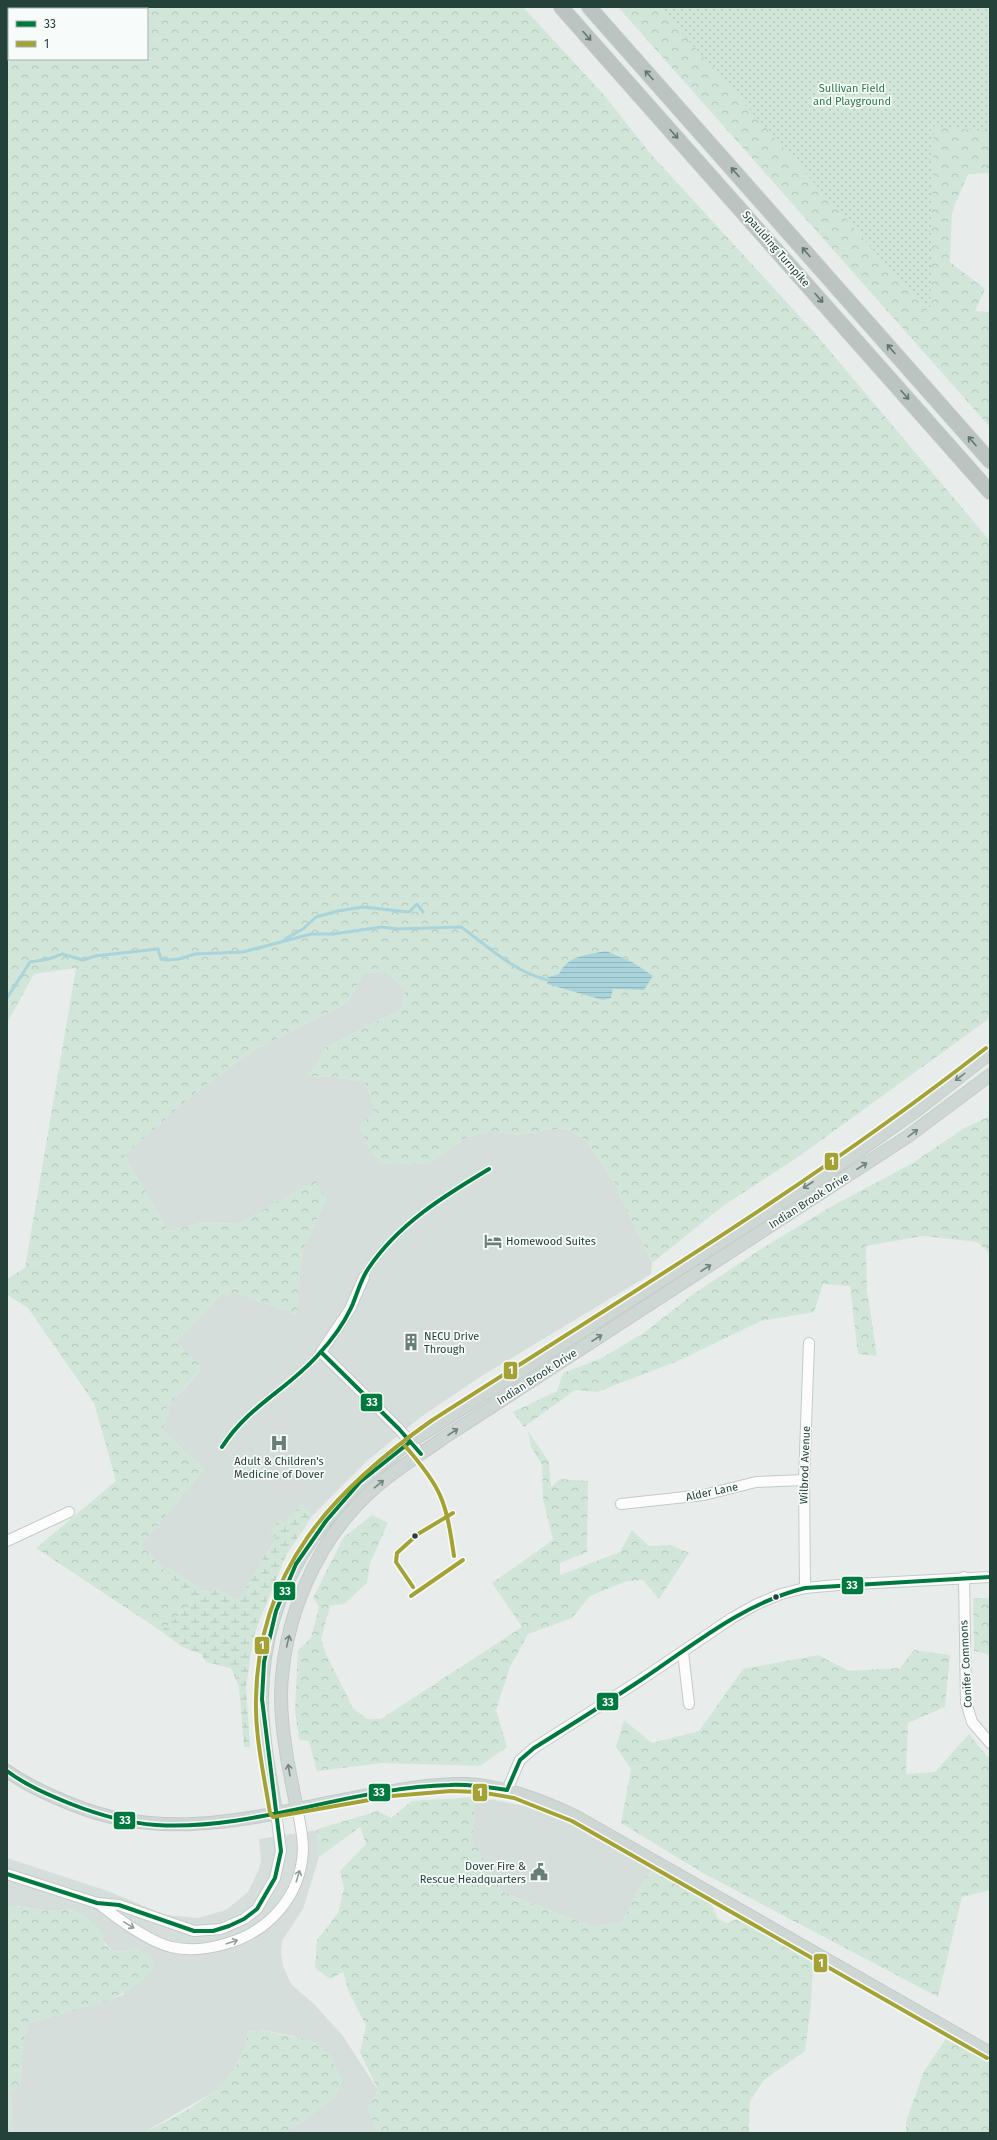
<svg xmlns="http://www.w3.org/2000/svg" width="997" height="2140" font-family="'Fira Sans',sans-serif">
  <defs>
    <pattern id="forest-crowns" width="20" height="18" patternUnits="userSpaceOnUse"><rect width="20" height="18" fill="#d1e6d8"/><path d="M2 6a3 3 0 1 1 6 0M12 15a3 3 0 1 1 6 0" fill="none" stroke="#b3c6ba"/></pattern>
    <pattern id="wetland-marsh" width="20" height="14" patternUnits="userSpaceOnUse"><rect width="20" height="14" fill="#d1e6d8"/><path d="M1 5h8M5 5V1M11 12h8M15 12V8" fill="none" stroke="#b3c6ba"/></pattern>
    <pattern id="park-dots" width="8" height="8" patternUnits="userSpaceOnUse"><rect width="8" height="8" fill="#d1e6d8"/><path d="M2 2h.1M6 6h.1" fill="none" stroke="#b3c6ba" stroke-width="1.8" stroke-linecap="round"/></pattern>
    <pattern id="water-rules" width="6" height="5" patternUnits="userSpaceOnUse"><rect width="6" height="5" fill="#a9d4db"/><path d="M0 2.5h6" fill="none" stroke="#91b7bd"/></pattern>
  </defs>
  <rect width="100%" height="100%" fill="#e8edeb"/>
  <!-- built -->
  <g fill="#d6dedb">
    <path d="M386,972L406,990L400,1010L326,1047L309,1076L336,1077L365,1082L376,1112L427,1164L467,1137L494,1131L514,1135L565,1128L587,1141L614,1182L652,1263L651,1274L480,1377L421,1417L368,1460L312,1516L286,1555L260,1619L194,1602L141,1545L204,1469L162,1430L166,1419V1408L200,1371L176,1341L222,1293L233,1292L296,1314L302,1252L326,1199L269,1207L239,1224L203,1222L168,1231L124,1155L196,1092L254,1050L347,1003L364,973Z"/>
    <path d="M476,1797L532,1807L566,1820L605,1839L652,1870L638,1891L622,1922L593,1927L502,1892L471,1839Z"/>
    <path d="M317,1830L319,1857L303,1909L282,1941L281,1954L283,1966L291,1984L315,2005L343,2036L378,2090L368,2109L377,2131L384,2133H285L326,2104L336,2094L342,2081L328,2053L293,2036L260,2030L248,2032L246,2046L231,2075L217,2090L143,2133H14L12,2127L11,2092L21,2082L23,2044L28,2023L123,1995L135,1949L114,1952L69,1908L52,1912L17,1906H7V1858L105,1890L166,1915L198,1918L226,1910L248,1892L259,1869L261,1860L259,1839Z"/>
  </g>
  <!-- forest -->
  <g fill="url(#forest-crowns)" fill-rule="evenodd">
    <path d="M7,7H523L604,95L650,153L813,331L990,541V1018L798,1157L723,1206L652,1263L614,1182L587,1141L565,1128L514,1135L494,1131L467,1137L427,1164H379L358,1127L375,1112L365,1082L337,1077L308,1076L326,1047L400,1010L406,990L386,972L364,973L347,1003L254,1050L196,1092L124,1155L168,1231L203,1222L239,1224L315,1180L326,1199L302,1252L297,1315L233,1292L227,1298L222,1293L176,1341L202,1368L166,1408L171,1413L166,1419L162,1430L204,1469L141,1545L194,1602L161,1631L36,1548L116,1481L94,1403L28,1308L7,1295V1279L25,1268L76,968L34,974L7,1023ZM9,9H147V59H9Z"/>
    <path d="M618,7H974L990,51V173L968,174L952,212L950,262L985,289L975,311L990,312V427Z"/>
    <path d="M990,1116V1253L977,1242L923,1236L866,1246L867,1291L877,1356L858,1354L850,1286L823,1284L814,1312L761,1321L678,1361L597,1392L575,1390L524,1427L513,1412L557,1391L563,1373L602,1358L645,1332L692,1295L758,1251L832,1206L911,1164L963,1129Z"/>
    <path d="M528,1431L549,1462L551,1487L560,1479L588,1481L587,1552L560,1563V1575L620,1552L632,1530L649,1546L671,1545L689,1553L659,1599L643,1580L627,1581L590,1596L572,1618L528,1634L510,1667L496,1710L507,1747L480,1766L382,1763L317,1771L309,1741L299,1740L295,1710L298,1650L311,1638L319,1607L313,1598L343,1538L372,1515L388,1523L370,1563L367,1583L344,1604L330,1606L321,1639L326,1654L353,1708L367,1719H381L522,1627L492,1583L553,1540L543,1499L542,1465L531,1447Z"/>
    <path d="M973,1598H990V1655L974,1651Z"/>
    <path d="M914,1650L950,1655L945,1707L908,1723L906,1774L935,1772L969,1734L987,1756L990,1758V1890L962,1897L938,1997L703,1873L621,1823L631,1769L616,1747L624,1720L652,1743L699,1731L743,1669L818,1655L849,1671L900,1668Z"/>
    <path d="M476,1797L472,1839L502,1892L593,1927L622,1922L638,1891L652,1870L710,1901L718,1919L727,1923L740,1918L813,1960L811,2005L805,2051L764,2080L750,2101L749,2133H384L377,2131L368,2109L378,2090L360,2052L366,2026L349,1992L343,1972L330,1979L315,1968L317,1940L338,1913L344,1888L340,1871L366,1844L360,1827L319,1857L317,1829L378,1811L391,1818L412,1801Z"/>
    <path d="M7,1906H16L52,1912L69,1908L84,1915L103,1932L104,1944L114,1952L135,1948L150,1956L154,1966C127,2006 70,2008 28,2023L23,2044L21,2082L11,2093L12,2127L14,2133H7Z"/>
    <path d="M260,2030L313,2041L328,2053L342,2081L336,2094L326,2104L285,2133H143C187,2111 241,2086 248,2032Z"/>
    <path d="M946,2039L971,2053L990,2059V2133H906V2122L924,2071Z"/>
  </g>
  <!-- wetland -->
  <path fill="url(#wetland-marsh)" d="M302,1503L312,1516L286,1555L262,1612L253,1639L246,1687L250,1747H244L239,1687L231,1668L206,1662L201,1654L182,1647L161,1631L194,1602L165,1570L167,1567L211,1593L215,1587L238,1600L276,1537L270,1533L279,1519L285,1523Z"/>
  <!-- park -->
  <path fill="url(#park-dots)" d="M659,7H990V132L934,126L930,314Z"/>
  <!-- water -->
  <path fill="url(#water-rules)" d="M606,951L632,962L653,976L644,990L613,989L611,998L603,1000L547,984L549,977L559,974C568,955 587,955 606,951Z"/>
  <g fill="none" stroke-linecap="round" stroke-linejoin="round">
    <!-- stream -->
    <g stroke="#a9d4db" stroke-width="3">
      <path d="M285,939L303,929L316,917L338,911L363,907L409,912L417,904L423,912"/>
      <path d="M7,998L30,962L49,959L62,954L83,960L95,956L158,949L161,959L168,960L179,959L195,954L243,952L311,934H333L382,927L397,929L461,927C488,946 515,973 548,980"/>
    </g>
    <!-- minor casing -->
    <g stroke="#c5cac8" stroke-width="12">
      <g id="minor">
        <path d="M364,1277L350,1309L321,1352L399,1429L421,1454"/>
        <path d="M621,1504L704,1495L756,1482L804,1480"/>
        <path d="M7,1541L69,1512"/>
        <path d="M964,1577L966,1702L972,1722L990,1743"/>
        <path d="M805,1588L804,1480L809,1343"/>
        <path d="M683,1652L689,1704"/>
        <path d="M507,1790L520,1760L534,1748L642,1679L732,1618L757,1604L781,1594L805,1588L838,1585L990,1577"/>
        <path d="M7,1874L97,1903L119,1905L194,1931L221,1929L244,1919L257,1909L275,1878L281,1851L276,1812"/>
        <path d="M98,1903C117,1918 147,1941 171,1947C189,1951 208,1949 225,1944C269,1932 301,1896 303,1850C303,1835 300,1822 297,1808"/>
      </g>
    </g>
    <!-- major casing -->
    <g stroke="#c3ccc9" stroke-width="14">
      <g id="major">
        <path d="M7,1771C26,1785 49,1795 71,1804C174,1847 272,1811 376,1794C406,1789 436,1783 466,1784C505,1786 540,1800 575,1816L990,2053"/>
        <path d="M297,1808C289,1771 281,1732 281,1694C283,1621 314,1545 367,1495C389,1473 417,1457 442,1439L907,1137L990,1075"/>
        <path d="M276,1812C270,1775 262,1736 262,1698C263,1585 323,1507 410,1442L822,1177L917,1110L990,1053"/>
      </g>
    </g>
    <!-- highway casing -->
    <g stroke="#c3ccc9" stroke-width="16">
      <g id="highway">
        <path d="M561,7L990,492"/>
        <path d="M589,7L990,461"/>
      </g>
    </g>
    <!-- minor -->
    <use href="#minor" stroke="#fcfcfc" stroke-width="10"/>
    <!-- major -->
    <use href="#major" stroke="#cfd7d5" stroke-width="12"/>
    <!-- highway -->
    <use href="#highway" stroke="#bcc4c2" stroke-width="14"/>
    <!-- bus-1 casing -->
    <g stroke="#f7fbf9" stroke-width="7">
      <g id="bus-1">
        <path d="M321,1352L399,1429L421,1454"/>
        <path d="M222,1447C248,1406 287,1390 318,1355C331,1341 343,1325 351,1308C357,1295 360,1281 368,1269C398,1224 444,1196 489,1169"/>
        <path d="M7,1771C27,1786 49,1795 71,1804C99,1815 127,1823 156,1825C254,1831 351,1787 450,1785C469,1784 488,1787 507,1790"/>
        <path d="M507,1790L520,1760L534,1748C571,1725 608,1702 644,1678C696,1643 744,1603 805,1588L990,1577"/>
        <path d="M7,1874L97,1903L119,1905L194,1931H213L229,1926L244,1919L257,1909L275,1878L281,1851L262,1699L264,1662L276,1611L296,1564L326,1521L360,1482L410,1442"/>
      </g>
    </g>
    <!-- bus-2 casing -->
    <g stroke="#f7fbf9" stroke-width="7">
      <g id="bus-2">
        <path d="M986,1048C810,1186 618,1301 431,1421C332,1491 258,1570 256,1699C255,1737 264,1775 270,1813L273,1817L392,1796L451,1791L479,1792L514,1798L572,1821L987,2058"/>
        <path d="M405,1446C442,1488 446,1501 454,1556"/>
        <path d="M413,1587L396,1562L397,1553L418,1534L453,1513"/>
        <path d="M411,1596L463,1560"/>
      </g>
    </g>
    <!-- bus-1 -->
    <use href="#bus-1" stroke="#00793e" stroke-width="4"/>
    <!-- bus-2 -->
    <use href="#bus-2" stroke="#a5a235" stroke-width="4"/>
  </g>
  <!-- one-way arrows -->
  <defs><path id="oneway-shaft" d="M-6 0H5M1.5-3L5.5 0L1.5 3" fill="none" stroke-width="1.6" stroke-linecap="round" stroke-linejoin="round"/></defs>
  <g stroke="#617670">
    <use href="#oneway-shaft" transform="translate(587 36) rotate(48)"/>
    <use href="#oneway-shaft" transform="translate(649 75) rotate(-132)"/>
    <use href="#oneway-shaft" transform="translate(674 134) rotate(48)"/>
    <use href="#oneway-shaft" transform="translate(735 172) rotate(-131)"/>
    <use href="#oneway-shaft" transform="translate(806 252) rotate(-131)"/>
    <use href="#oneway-shaft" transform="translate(819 298) rotate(49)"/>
    <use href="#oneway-shaft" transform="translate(891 349) rotate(-131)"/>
    <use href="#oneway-shaft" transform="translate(905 395) rotate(48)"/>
    <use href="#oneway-shaft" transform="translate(972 441) rotate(-131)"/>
  </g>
  <g stroke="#718580">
    <use href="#oneway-shaft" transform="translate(960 1077) rotate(143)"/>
    <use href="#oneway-shaft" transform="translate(913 1133) rotate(-37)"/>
    <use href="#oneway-shaft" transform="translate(862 1166) rotate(-33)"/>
    <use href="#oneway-shaft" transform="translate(808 1185) rotate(147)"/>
    <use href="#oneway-shaft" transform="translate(706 1268) rotate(-33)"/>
    <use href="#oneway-shaft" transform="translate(597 1338) rotate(-33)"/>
    <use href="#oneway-shaft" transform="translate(453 1432) rotate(-33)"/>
    <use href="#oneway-shaft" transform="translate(379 1484) rotate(-40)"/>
    <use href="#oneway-shaft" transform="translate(288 1641) rotate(-77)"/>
    <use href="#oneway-shaft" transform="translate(289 1770) rotate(-99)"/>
  </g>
  <g stroke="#909f9b">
    <use href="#oneway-shaft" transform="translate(298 1876) rotate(-73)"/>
    <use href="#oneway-shaft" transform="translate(129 1925) rotate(31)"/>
    <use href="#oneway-shaft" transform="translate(232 1942) rotate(-18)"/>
  </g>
  <!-- icons -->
  <defs>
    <g id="hotel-bare" transform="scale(1.38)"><path d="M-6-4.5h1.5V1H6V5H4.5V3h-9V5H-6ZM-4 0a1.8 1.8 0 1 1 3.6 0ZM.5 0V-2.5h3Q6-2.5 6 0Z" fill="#697e78" stroke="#f7fbf9" stroke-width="2.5" paint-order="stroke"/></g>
    <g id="building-bare" transform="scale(1.38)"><path d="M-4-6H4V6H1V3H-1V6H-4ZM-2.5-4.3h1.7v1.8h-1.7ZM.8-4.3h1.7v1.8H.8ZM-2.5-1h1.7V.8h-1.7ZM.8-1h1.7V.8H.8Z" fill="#697e78" stroke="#f7fbf9" stroke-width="2.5" paint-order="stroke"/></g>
    <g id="hospital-bare" transform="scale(1.38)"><path d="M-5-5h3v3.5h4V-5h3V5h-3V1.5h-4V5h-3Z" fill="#697e78" stroke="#f7fbf9" stroke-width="2.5" paint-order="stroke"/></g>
    <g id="civic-bare" transform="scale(1.38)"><path d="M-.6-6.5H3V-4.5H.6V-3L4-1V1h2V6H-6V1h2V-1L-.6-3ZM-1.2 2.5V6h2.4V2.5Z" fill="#697e78" stroke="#f7fbf9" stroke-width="2.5" paint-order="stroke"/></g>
  </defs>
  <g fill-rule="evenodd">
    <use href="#hotel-bare" x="493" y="1241"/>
    <use href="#building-bare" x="411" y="1342"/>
    <use href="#hospital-bare" x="279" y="1443"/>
    <use href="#civic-bare" x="539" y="1872"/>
  </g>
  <!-- markers -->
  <g fill="#24423a" stroke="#f7fbf9" stroke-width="1.5">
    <circle cx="415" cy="1536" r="3.5"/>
    <circle cx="776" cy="1597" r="3.5"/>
  </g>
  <g text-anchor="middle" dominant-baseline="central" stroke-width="3.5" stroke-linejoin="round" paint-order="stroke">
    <!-- park labels -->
    <g font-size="11" fill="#2d7a4b" stroke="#f7fbf9">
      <text x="852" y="88">Sullivan Field<tspan x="852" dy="13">and Playground</tspan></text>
    </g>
    <!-- street labels -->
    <g font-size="11" fill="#24423a" stroke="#f7fbf9">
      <text transform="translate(776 249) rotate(49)">Spaulding Turnpike</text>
      <text transform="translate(809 1201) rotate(-33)">Indian Brook Drive</text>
      <text transform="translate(537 1377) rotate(-33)">Indian Brook Drive</text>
      <text transform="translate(805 1465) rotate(-88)">Wilbrod Avenue</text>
      <text transform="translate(712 1492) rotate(-12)">Alder Lane</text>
      <text transform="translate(966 1664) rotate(-93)">Conifer Commons</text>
    </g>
    <!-- poi labels -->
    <g font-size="11" fill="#24423a" stroke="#f7fbf9" text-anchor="start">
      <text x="506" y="1241">Homewood Suites</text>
      <text x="424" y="1336">NECU Drive<tspan x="424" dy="13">Through</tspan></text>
      <text x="279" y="1461" text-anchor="middle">Adult &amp; Children's<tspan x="279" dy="13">Medicine of Dover</tspan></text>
      <text x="526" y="1866" text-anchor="end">Dover Fire &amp;<tspan x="526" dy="13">Rescue Headquarters</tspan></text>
    </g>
  </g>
  <g stroke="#f7fbf9" stroke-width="1.5">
    <rect x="824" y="1152" width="15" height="19" rx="4" fill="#a5a235"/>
    <rect x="503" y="1361" width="15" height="19" rx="4" fill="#a5a235"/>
    <rect x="360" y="1393" width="23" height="19" rx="4" fill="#00793e"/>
    <rect x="841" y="1576" width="23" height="19" rx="4" fill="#00793e"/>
    <rect x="273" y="1581" width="23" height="20" rx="4" fill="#00793e"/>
    <rect x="254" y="1636" width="16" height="19" rx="4" fill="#a5a235"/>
    <rect x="596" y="1692" width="23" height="19" rx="4" fill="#00793e"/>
    <rect x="472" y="1783" width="16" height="19" rx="4" fill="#a5a235"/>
    <rect x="368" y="1783" width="23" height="19" rx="4" fill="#00793e"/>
    <rect x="113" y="1811" width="23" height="19" rx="4" fill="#00793e"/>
    <rect x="813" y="1953" width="15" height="20" rx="4" fill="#a5a235"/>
  </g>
  <g font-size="11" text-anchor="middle" font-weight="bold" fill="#fff">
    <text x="832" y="1165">1</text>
    <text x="511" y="1374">1</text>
    <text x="372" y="1406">33</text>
    <text x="852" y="1589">33</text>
    <text x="285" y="1595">33</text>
    <text x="262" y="1649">1</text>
    <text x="608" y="1706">33</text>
    <text x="480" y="1796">1</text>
    <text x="379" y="1796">33</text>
    <text x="125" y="1824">33</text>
    <text x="821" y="1967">1</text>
  </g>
  <!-- border -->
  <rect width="997" height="2140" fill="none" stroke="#24423a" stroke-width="16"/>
  <!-- legend -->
  <rect x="8" y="8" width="140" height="52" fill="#f7fbf9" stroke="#a3b1ad"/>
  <rect x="16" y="21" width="20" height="6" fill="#00793e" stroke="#a3b1ad"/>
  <text x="44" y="28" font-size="12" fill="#24423a">33</text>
  <rect x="16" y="41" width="20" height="6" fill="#a5a235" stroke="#a3b1ad"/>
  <text x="44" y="48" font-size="12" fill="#24423a">1</text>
</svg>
